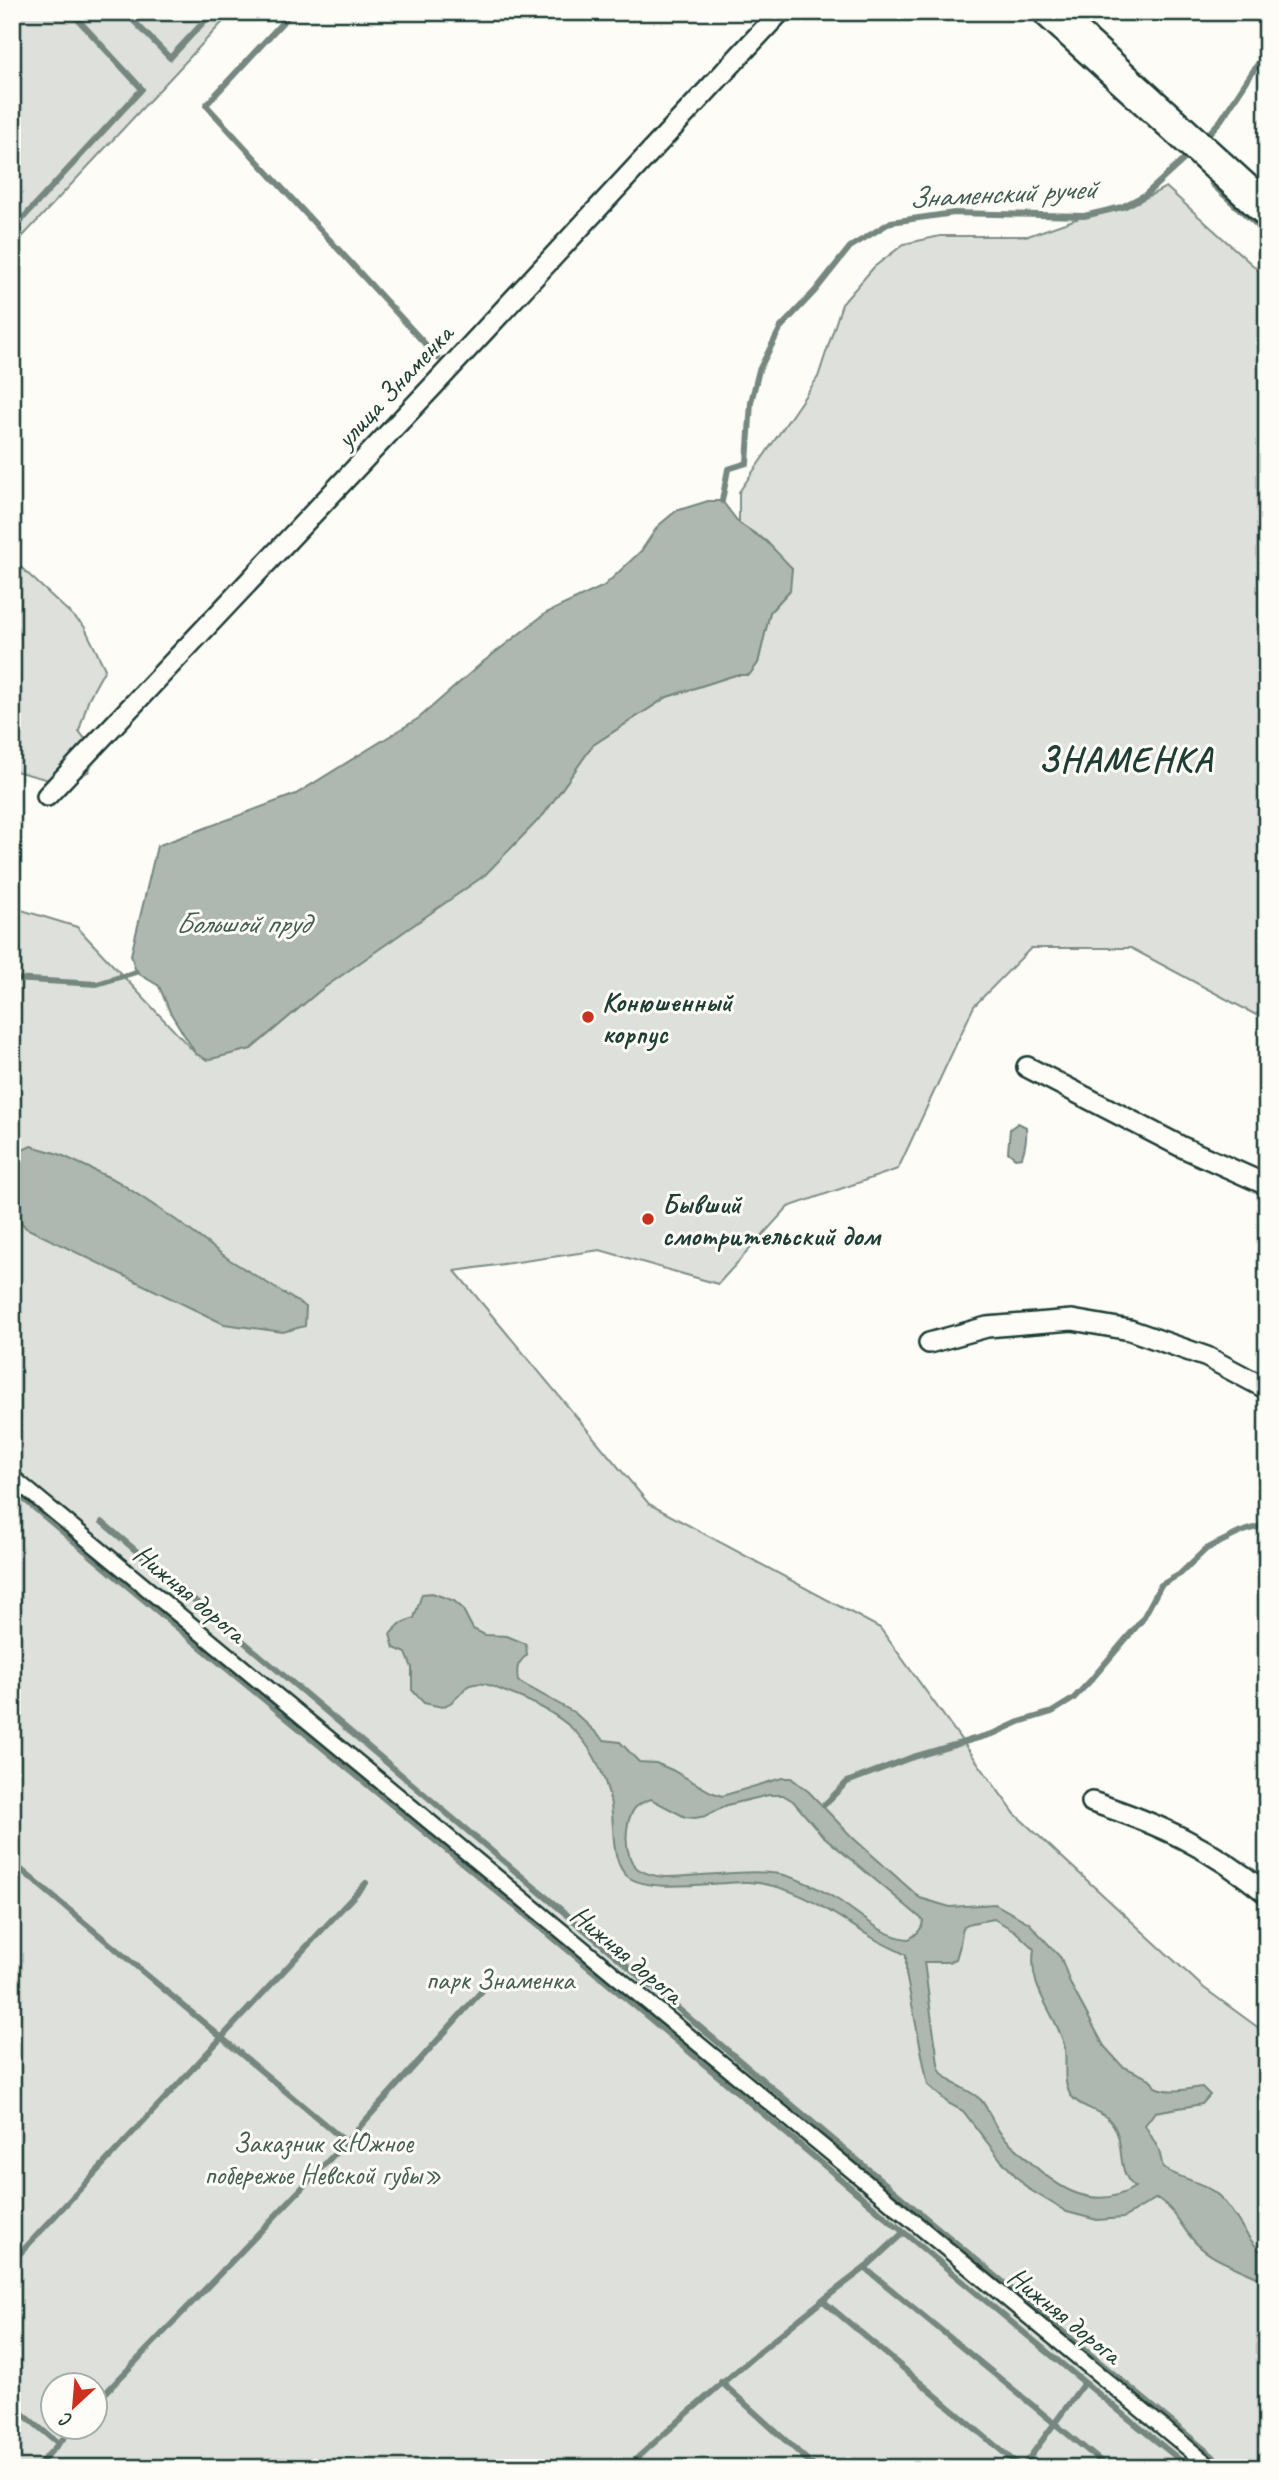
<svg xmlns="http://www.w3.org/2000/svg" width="1279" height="2480" font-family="Caveat,sans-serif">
  <rect width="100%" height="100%" fill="#fdfcf7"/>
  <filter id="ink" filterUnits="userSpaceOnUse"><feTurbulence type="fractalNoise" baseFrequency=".0143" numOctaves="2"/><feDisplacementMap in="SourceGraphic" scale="14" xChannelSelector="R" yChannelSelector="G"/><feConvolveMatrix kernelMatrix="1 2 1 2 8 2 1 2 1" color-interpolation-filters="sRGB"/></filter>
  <g filter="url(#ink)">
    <!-- green -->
    <g fill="#dde0db" stroke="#7e8e88" stroke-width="2" fill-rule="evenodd">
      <path d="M12,12H232L12,248Z"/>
      <path d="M1166,187L1267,278V1003L1256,1015L1131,948H1031L974,1006L898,1169L788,1207L718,1284L600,1250L455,1271L649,1504L880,1628L1015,1814L1204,1988L1267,2034V2468H12V907L77,927L196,1054L251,1049L318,992L544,814L593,745L667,697L735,675H749L758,663L770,612L790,590L767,542L739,523V492L818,377L842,304L874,267L904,244L940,236H1028L1082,217L1126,208ZM52,2386H94V2428H52Z"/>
      <path d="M12,559L84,626L105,669L89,698L79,731L95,752L89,771L67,785L12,770Z"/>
    </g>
    <!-- water -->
    <g fill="#aeb8b1" stroke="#75877f" stroke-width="2" fill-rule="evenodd">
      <path d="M708,501H722L739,523L767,542L792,568L790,590L770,612L758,663L749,675H735L667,697L593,745L544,814L485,875L318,992L251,1049L207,1060L196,1054L170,1012L159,986L136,972L131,955L157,846L296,794L419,718L483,662L546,613L604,586L641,551L658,526L676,511Z"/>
      <path d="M1018,1123L1026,1127C1027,1137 1025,1148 1022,1157L1015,1158L1008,1152L1010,1129Z"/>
      <path d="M31,1146L59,1154L117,1181L176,1220L230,1260L306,1307L305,1326L283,1332L224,1324L26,1228L12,1212V1155Z"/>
      <path d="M432,1593L454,1601L462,1608L473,1629L485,1635L507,1636L526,1644L527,1655C517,1663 516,1668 518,1681L575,1713L604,1740L620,1742L639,1762L656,1763L672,1770L711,1792L722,1796L782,1778H791L809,1792L852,1837L920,1898L950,1907L995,1904L1029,1923L1061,1958L1071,1985L1104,2046L1122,2066L1150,2079L1155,2087C1170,2094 1186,2089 1202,2087L1210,2095L1202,2104L1155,2112L1145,2125L1159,2150L1163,2168C1182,2180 1204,2181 1220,2197C1239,2216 1246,2241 1267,2257V2282C1245,2270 1217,2263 1199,2246C1182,2231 1177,2210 1157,2198L1123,2218L1097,2220L1067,2212L1027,2188L1001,2160L963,2111L948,2103L928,2085L906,1974V1955C893,1948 880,1943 868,1935C830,1912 794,1884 748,1882C720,1881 642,1896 624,1873C609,1853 616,1819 609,1795C594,1736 561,1712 506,1692C495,1688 483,1680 470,1685C464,1687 461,1695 455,1699C452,1703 446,1705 442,1707L424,1703L412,1690V1668L406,1653L394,1648L390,1634L400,1624L414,1618L422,1594ZM769,1795H783L793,1801L822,1835L923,1920C923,1929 916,1935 909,1939C882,1937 860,1914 838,1900C822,1890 802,1880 784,1875C751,1868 699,1877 664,1877C655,1876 646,1874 638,1869C623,1858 623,1820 636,1807C640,1803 646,1801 651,1799L685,1817L695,1818L706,1816L727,1805ZM994,1919L1015,1931L1034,1949C1028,1990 1053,2008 1064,2044C1068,2059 1062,2079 1069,2092C1077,2109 1101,2108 1112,2123C1126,2142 1115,2172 1135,2187C1090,2215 1050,2183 1019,2151C1011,2144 1002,2137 997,2128C991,2119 988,2108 981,2100C970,2089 951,2086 941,2072C937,2066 937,2054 936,2047C931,2018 928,1990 924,1962H949L956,1959C969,1923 949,1926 994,1919Z"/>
    </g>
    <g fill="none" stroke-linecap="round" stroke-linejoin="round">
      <!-- stream -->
      <g stroke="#75877f" stroke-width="6">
        <path d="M125,12L170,58L213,12"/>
        <path d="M292,12L206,105L438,358"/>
        <path d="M1203,140L1221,120L1267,50"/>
        <path d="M1212,184L1267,234"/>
        <path d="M12,230L142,89L71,12"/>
        <path d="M722,501L728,469L747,463L751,402L759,370L781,327L815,291L850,247L891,222L954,213L1084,216L1122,207L1145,195L1191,153"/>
        <path d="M12,979L97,984L136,972"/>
        <path d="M12,1489C200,1649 391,1803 581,1961C784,2130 984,2303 1190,2468"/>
        <path d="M102,1522L920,2213L1227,2468"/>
        <path d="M824,1805L847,1782L910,1758L995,1733L1019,1722L1052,1712L1073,1699L1091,1680L1142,1620L1161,1585L1180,1574L1206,1549L1241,1532L1267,1524"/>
        <path d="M12,1862L346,2142"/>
        <path d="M12,2262L366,1883"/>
        <path d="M865,2268L903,2233"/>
        <path d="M822,2300L1022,2468"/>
        <path d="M721,2382L816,2468"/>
        <path d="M12,2405L58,2443"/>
        <path d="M94,2405L346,2142L489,1983"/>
        <path d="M36,2468L73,2428"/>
        <path d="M626,2468C704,2398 782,2330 865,2268L1109,2468"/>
        <path d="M1022,2468L1084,2383"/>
      </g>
      <!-- pedestrian casing -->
      <g stroke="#1f3d34" stroke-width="19">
        <path id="pedestrian" d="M12,1477L1212,2468"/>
      </g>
      <!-- minor casing -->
      <g stroke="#1f3d34" stroke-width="24">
        <g id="minor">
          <path d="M47,796L435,384L780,12"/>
          <path d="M1027,1067L1182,1147L1267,1185"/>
          <path d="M929,1343L987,1327L1072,1320L1130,1330L1207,1357L1267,1389"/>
          <path d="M1092,1802C1160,1824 1211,1848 1267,1894"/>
        </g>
      </g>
      <!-- primary casing -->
      <g stroke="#1f3d34" stroke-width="37">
        <path id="primary" d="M1050,12L1267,210"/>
      </g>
      <!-- pedestrian -->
      <use href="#pedestrian" stroke="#fdfcf7" stroke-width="14"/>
      <!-- minor -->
      <use href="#minor" stroke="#fdfcf7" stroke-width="19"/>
      <!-- primary -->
      <use href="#primary" stroke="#fdfcf7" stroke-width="32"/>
    </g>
  </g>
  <!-- markers -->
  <g fill="#c8321e" stroke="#fdfcf7" stroke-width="2.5">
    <circle cx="588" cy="1017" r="7"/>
    <circle cx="648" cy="1219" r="7"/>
  </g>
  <g text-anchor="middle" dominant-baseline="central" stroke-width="6" stroke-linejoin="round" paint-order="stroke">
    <!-- street labels -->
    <g font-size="28" fill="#1f3d34" stroke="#fdfcf7">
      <text transform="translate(394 386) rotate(-47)">улица Знаменка</text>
      <text transform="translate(190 1593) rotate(40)">Нижняя дорога</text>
      <text transform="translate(627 1954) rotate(40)">Нижняя дорога</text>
      <text transform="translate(1065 2315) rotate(39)">Нижняя дорога</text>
    </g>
    <!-- poi labels -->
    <g font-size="28" font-weight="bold" fill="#1f3d34" stroke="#fdfcf7" text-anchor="start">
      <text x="602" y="1001">Конюшенный<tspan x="602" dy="32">корпус</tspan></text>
      <text x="662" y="1203">Бывший<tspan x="662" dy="32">смотрительский дом</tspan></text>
    </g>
    <!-- park labels -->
    <g font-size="28" fill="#455e55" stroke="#fdfcf7">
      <text x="500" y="1979">парк Знаменка</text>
      <text x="323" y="2142">Заказник «Южное<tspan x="323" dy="32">побережье Невской губы»</tspan></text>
    </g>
    <!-- water labels -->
    <g font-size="30" font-style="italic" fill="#435c53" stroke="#fdfcf7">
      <text transform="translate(1002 193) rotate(-3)">Знаменский ручей</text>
      <text x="242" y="923">Большой пруд</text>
    </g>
    <!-- district labels -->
    <g font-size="35" font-weight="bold" letter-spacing="2" fill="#1f3d34" stroke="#fdfcf7">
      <text x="1126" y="759">ЗНАМЕНКА</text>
    </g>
  </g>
  <!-- margin -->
  <rect width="1279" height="2480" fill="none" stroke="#fdfcf7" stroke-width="42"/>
  <rect x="21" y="21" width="1237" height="2438" fill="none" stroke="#1f3d34" stroke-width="2.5" filter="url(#ink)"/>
  <!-- north arrow -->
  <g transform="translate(74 2406) rotate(206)"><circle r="33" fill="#fdfcf7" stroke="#a4b0a9" stroke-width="2"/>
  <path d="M0-5L12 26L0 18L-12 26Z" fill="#c8321e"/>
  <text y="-10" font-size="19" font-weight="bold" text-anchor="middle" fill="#1f3d34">С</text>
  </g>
</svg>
